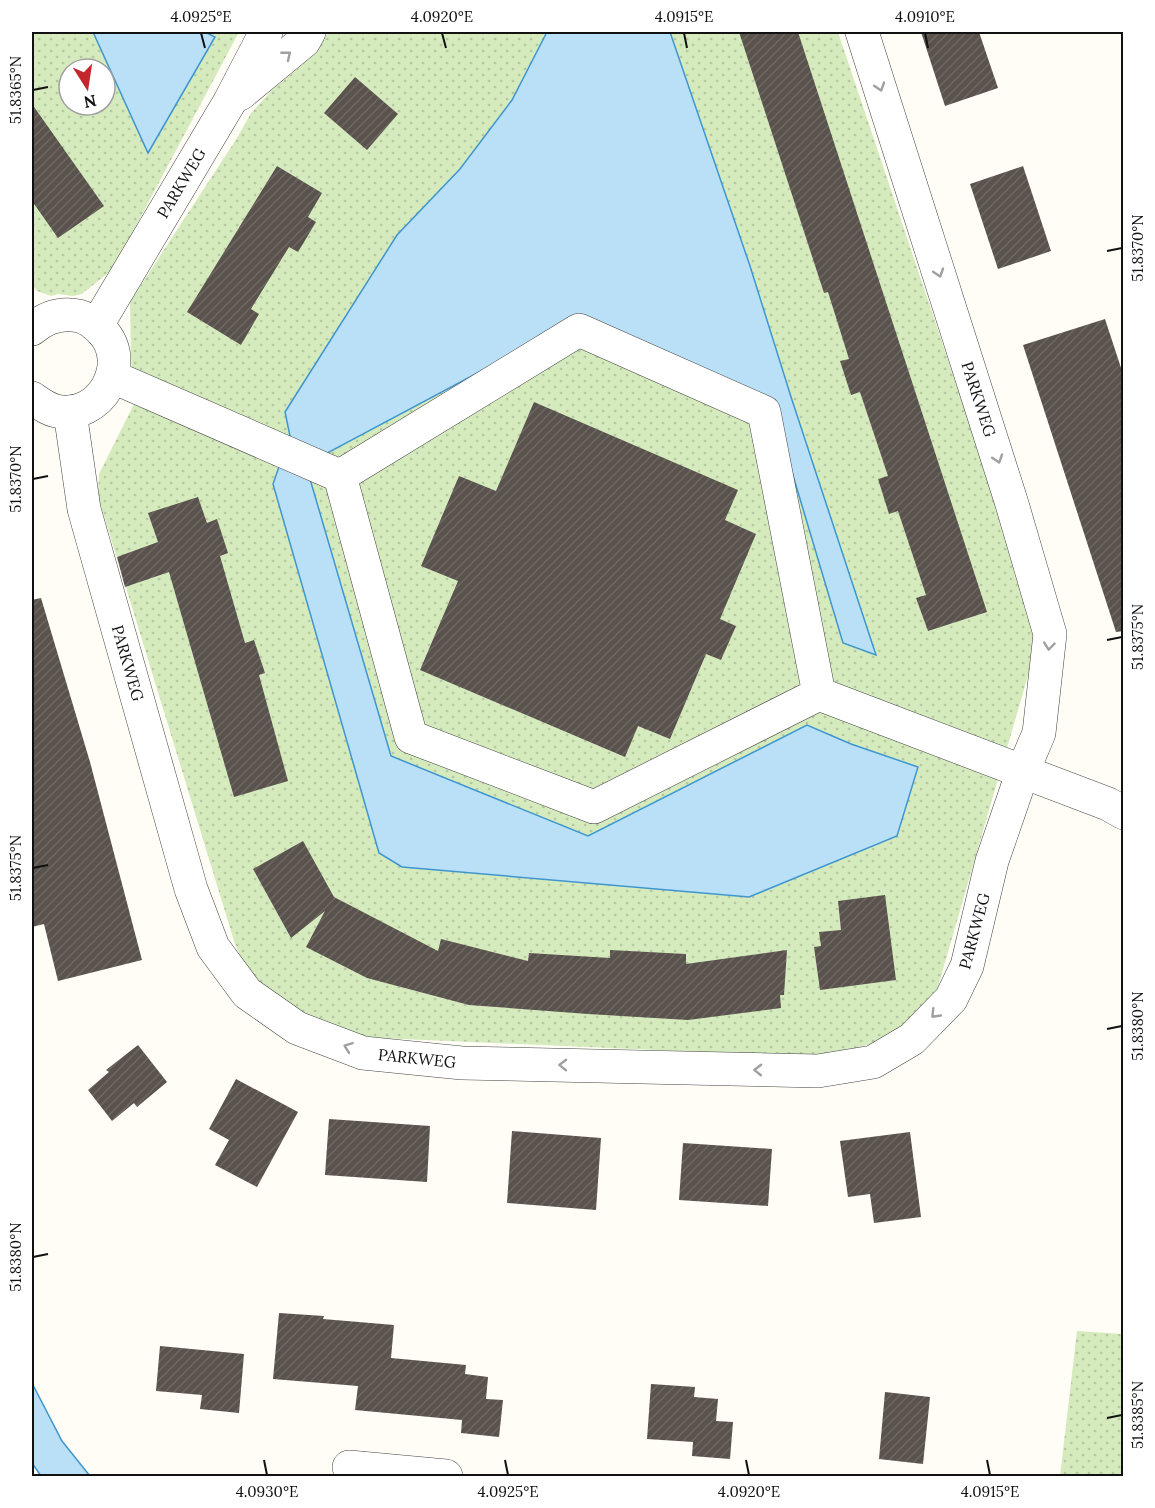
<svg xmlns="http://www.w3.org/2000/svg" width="1155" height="1508" font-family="Lora,serif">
  <defs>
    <pattern id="grass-dots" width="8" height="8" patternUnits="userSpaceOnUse" patternTransform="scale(1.5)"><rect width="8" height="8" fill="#d5ebbd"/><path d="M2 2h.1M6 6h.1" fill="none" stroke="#b6c8a1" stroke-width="1.8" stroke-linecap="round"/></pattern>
    <pattern id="building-hatch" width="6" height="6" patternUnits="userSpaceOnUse" patternTransform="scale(1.5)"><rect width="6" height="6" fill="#5a524d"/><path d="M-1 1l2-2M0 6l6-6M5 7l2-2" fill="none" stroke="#6d6662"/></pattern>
  </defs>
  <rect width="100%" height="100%" fill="#fffdf5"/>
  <!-- grass -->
  <g fill="url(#grass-dots)" fill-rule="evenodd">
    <path d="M32,32H93L148,153L214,37L205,32H239L113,269L82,294L73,296L58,294L51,296L37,291L32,285ZM69,69H105V105H69Z"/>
    <path d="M329,32H547L512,100L460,169L397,235L285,412L575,321L792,400L750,266L670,32H838L1040,634L937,990L930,1007L882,1040L854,1049L825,1054L792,1056L358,1037L310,1025L250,979L235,944L98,496L99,474L136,400L131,359L130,302L237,138L251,113L273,89L302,65ZM310,479L391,756L588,836L807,725L851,744L748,897L402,867L379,853L273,484Z"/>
    <path d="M1077,1331L1123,1334V1476H1060Z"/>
  </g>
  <!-- water -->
  <g fill="#b9e0f7" stroke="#3f96cf" stroke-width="1.5">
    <path d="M93,32H205L215,37L148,153Z"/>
    <path d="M547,32H670L750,266L792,400L876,655L843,643L772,405L575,321L320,457L291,441L285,412L397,235L460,169L512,100Z"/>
    <path d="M280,464L310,479L391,756L588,836L807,725L851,744L918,767L897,836L749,897L402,867L379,853L273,484Z"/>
    <path d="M32,1383L62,1441L90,1476H41L32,1463Z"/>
  </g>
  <!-- building -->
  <g fill="url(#building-hatch)">
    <path d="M739,32H798L987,612L928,631L916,598L926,595L898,511L889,514L878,479L888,476L860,392L851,395L840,361L849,359L828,292L824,293Z"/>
    <path d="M921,32H979L998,88L945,106Z"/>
    <path d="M355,77L398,114L367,150L324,113Z"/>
    <path d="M32,104L104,206L58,238L32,201Z"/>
    <path d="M277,166L322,193L308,217L316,222L298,252L289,247L251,309L259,314L241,345L187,312Z"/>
    <path d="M1023,166L1051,251L998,269L970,184Z"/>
    <path d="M1105,319L1124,377V631L1116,632L1023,345Z"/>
    <path d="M534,402L738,490L725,520L756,534L720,619L736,626L721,660L706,654L670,739L638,726L625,757L420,670L458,581L421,566L459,476L496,491Z"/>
    <path d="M198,497L207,523L217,519L228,553L220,556L245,643L254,640L265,673L259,675L288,781L234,797L169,572L125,587L117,557L158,542L148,513Z"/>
    <path d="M41,598L90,762L142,960L58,981L44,924L32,927V600Z"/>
    <path d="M303,841L334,897L438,951L441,939L528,961L529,953L610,958V950L686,954V964L787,950L784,995H780L781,1008L688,1020L588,1014L469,1005L367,978L306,947L325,911L291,938L253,869Z"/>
    <path d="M885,895L896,980L820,990L814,947L821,946L819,932L841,930L838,901Z"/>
    <path d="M138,1045L167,1082L137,1107L134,1103L112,1121L88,1090L109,1072L106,1070Z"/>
    <path d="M236,1079L298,1112L257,1187L215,1165L229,1140L209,1129Z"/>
    <path d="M329,1119L430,1126L427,1182L325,1175Z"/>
    <path d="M512,1131L601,1138L596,1210L507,1203Z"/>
    <path d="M910,1132L921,1217L874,1223L870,1194L848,1197L840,1141Z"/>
    <path d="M683,1143L772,1149L768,1206L679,1200Z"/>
    <path d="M279,1313L324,1316L323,1319L394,1325L391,1358L466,1365L465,1374L488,1377L486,1399L503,1400L499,1437L461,1433L462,1420L355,1410L358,1386L273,1379Z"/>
    <path d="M160,1346L244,1354L239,1413L200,1409L202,1395L156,1391Z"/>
    <path d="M651,1384L695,1387L694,1397L718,1399L716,1421L733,1422L730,1459L692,1456L693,1442L647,1439Z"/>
    <path d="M885,1392L930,1397L923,1464L879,1459Z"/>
  </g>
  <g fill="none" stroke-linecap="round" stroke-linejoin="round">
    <!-- minor casing -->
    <g stroke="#444" stroke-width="34">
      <g id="minor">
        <path d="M240,94L304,41L309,32"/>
        <path d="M97,325L229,103L266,32"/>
        <path d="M32,329C46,317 61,312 79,316C88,318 96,325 102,331C133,364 100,421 56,411C47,409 39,403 32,398"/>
        <path d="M113,377L340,476"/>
        <path d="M70,412L84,509L191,889L213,947L247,993L297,1028L363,1053L462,1063L818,1071L873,1062L912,1039L951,999L967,966L992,861L1023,771L1039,733L1050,634L1012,504L862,32"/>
        <path d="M819,694L764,412L579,330L340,476L411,737L594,807L819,694L1108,804L1124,813"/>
        <path d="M349,1467L446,1476"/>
      </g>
    </g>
    <!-- minor -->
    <use href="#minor" stroke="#fff" stroke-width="33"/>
  </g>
  <!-- one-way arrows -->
  <defs><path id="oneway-chevron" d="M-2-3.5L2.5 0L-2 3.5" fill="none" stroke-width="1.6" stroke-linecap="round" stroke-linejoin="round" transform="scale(1.5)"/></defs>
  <g stroke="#a0a0a0">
    <use href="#oneway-chevron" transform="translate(287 55) rotate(-39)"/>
    <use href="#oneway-chevron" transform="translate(880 87) rotate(72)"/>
    <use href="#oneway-chevron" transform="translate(939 273) rotate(72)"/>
    <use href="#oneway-chevron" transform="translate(998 459) rotate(72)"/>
    <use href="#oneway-chevron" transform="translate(1049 646) rotate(96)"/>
    <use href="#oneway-chevron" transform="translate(935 1014) rotate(134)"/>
    <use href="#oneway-chevron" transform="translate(348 1047) rotate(-160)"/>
    <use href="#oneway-chevron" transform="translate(563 1065) rotate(-179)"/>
    <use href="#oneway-chevron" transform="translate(758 1070) rotate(-179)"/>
  </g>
  <!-- ticks -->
  <path fill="none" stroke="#111" stroke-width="2" d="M201,33L205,48M442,33L446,48M684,33L687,48M925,33L928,48M33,90L48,87M1107,251L1122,248M33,479L48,476M1107,640L1122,637M33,868L48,865M1107,1029L1122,1026M33,1257L48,1254M1107,1418L1122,1415M264,1460L267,1475M505,1460L508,1475M746,1460L749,1475M987,1460L990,1475"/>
  <g text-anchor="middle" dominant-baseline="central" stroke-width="6" stroke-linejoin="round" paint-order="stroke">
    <!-- street labels -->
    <g font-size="16" fill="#111" stroke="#fff">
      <text transform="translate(181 183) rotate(-59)">PARKWEG</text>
      <text transform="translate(979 399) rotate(72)">PARKWEG</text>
      <text transform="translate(128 663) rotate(74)">PARKWEG</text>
      <text transform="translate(974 931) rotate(-75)">PARKWEG</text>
      <text transform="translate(417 1058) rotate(6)">PARKWEG</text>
    </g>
  </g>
  <!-- border -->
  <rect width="1155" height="1508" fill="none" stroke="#ffffff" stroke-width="66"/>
  <!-- north arrow -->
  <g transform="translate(87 87) rotate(168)"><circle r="28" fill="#ffffff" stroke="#a0a0a0" stroke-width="1.5"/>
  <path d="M0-4.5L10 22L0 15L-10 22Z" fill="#c4262e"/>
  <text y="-9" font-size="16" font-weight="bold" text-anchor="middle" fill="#111111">N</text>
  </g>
  <rect x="33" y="33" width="1089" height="1442" fill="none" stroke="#111" stroke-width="2"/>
  <g font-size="15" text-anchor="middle" fill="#111">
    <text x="201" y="22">4.0925°E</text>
    <text x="442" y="22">4.0920°E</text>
    <text x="684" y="22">4.0915°E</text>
    <text x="925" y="22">4.0910°E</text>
    <text transform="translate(16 90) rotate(-90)" y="5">51.8365°N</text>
    <text transform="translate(1138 248) rotate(-90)" y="5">51.8370°N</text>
    <text transform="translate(16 479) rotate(-90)" y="5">51.8370°N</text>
    <text transform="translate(1138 637) rotate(-90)" y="5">51.8375°N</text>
    <text transform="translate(16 868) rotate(-90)" y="5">51.8375°N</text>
    <text transform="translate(1138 1026) rotate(-90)" y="5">51.8380°N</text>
    <text transform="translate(16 1257) rotate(-90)" y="5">51.8380°N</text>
    <text transform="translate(1138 1415) rotate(-90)" y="5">51.8385°N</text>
    <text x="267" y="1497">4.0930°E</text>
    <text x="508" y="1497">4.0925°E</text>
    <text x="749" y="1497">4.0920°E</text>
    <text x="990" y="1497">4.0915°E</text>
  </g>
</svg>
